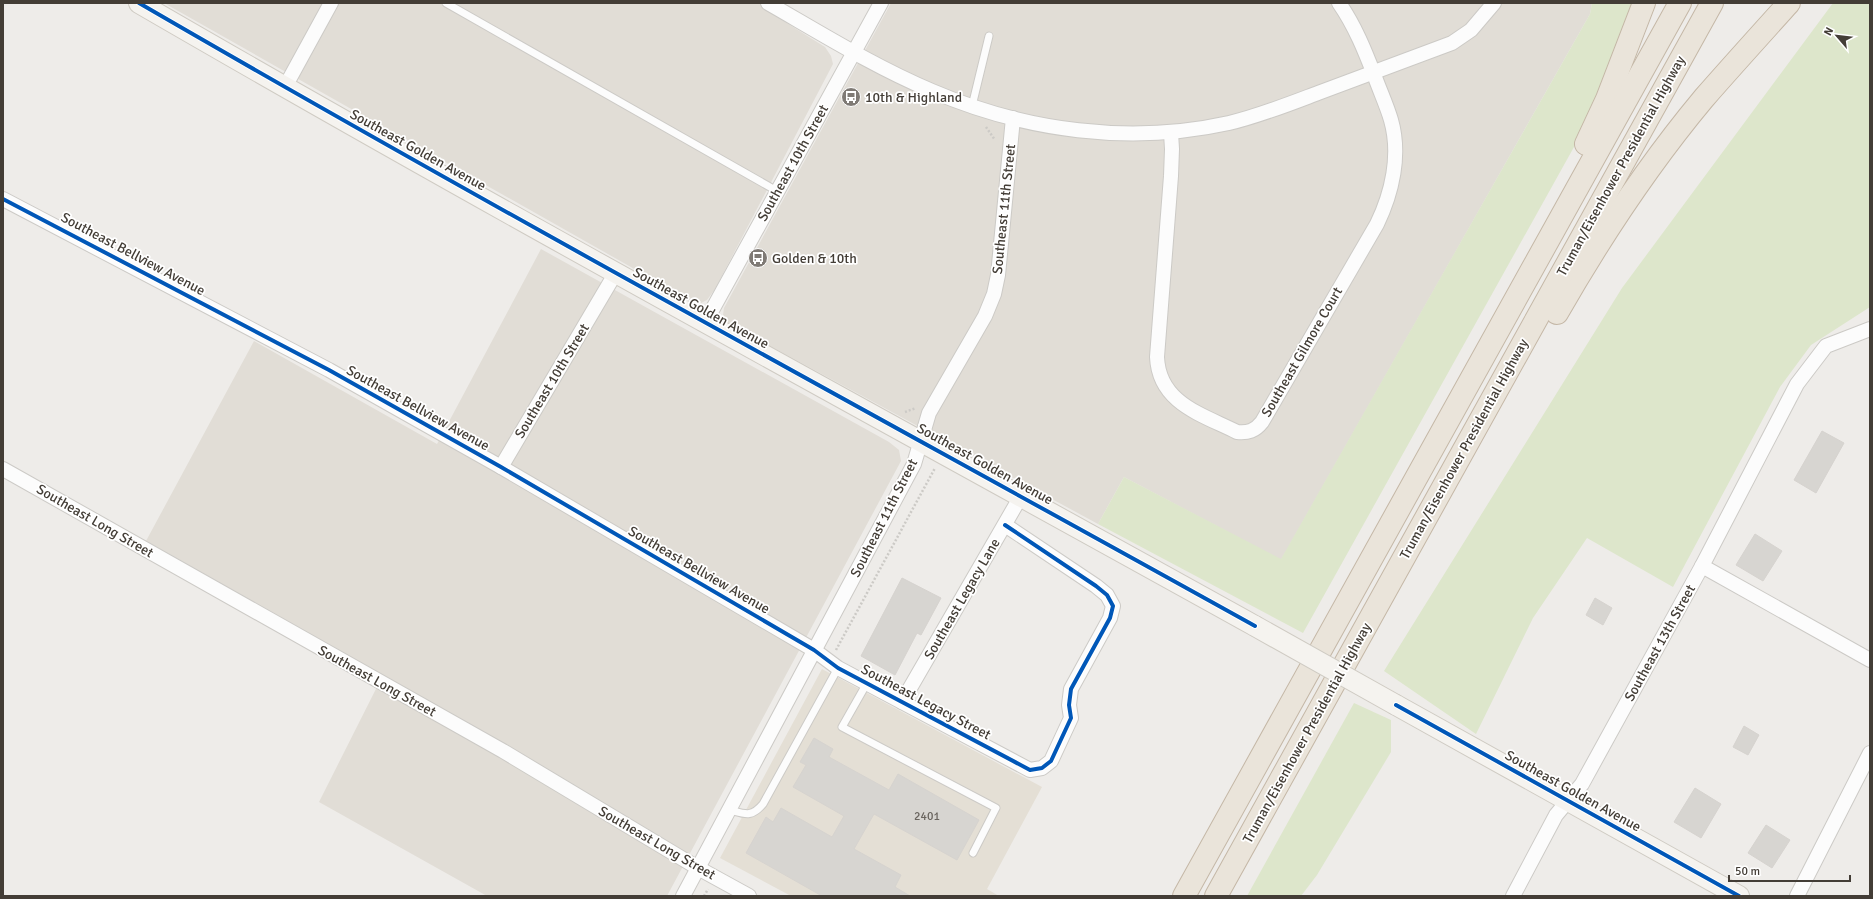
<svg xmlns="http://www.w3.org/2000/svg" width="1873" height="899" font-family="Signika,sans-serif">
  <rect width="100%" height="100%" fill="#eeece9"/>
  <!-- residential -->
  <g fill="#e1ddd6">
    <path d="M164,3H780L774,15L825,47L831,56L833,64L715,289L707,300L701,303L691,301Z"/>
    <path d="M891,3H1592L1590,14L1281,560L1124,477L1098,524L726,322L723,315L724,308Z"/>
    <path d="M541,249L889,442L899,450L901,461L667,896H487L319,802L383,675L146,541L254,341L437,444Z"/>
  </g>
  <!-- education -->
  <path fill="#e4dfd5" d="M822,669L1042,787L987,889L999,896H791L720,858Z"/>
  <!-- green -->
  <g fill="#dde6cb">
    <path d="M1592,3H1633L1608,73L1574,147L1303,633L1098,524L1124,477L1281,559L1590,14Z"/>
    <path d="M1833,3H1870V307L1811,345L1780,387L1673,587L1587,538L1533,618L1476,734L1384,671L1622,288Z"/>
    <path d="M1354,703L1391,720V752L1317,875L1301,896H1247Z"/>
  </g>
  <!-- building -->
  <g fill="#d7d5d1" stroke="#d6d3cf">
    <path d="M1822,431L1844,443L1816,493L1794,480Z"/>
    <path d="M1755,534L1782,551L1763,581L1736,565Z"/>
    <path d="M902,578L941,598L921,635L917,633L895,675L861,656Z"/>
    <path d="M1595,598L1612,608L1603,625L1586,615Z"/>
    <path d="M1744,726L1759,735L1748,755L1733,747Z"/>
    <path d="M814,738L833,749L829,757L889,790L898,774L979,820L957,860L874,814L854,849L901,875L895,887L910,896H822L746,853L766,817L773,822L781,808L832,837L844,816L793,787L806,765L800,762Z"/>
    <path d="M1695,788L1721,804L1701,838L1674,822Z"/>
    <path d="M1766,825L1790,840L1772,868L1748,853Z"/>
  </g>
  <g fill="none" stroke-linecap="round" stroke-linejoin="round">
    <!-- lane casing -->
    <g stroke="#cccac6" stroke-width="9">
      <g id="lane">
        <path d="M446,3L777,191"/>
        <path d="M972,106L989,36"/>
        <path d="M867,683L842,727L996,808L973,853"/>
        <path d="M730,810C745,814 751,818 763,804L838,668"/>
      </g>
    </g>
    <!-- street casing -->
    <g stroke="#cccac6" stroke-width="16">
      <g id="street">
        <path d="M768,3C822,34 875,67 932,91C1025,131 1130,145 1229,123C1259,116 1289,104 1318,93C1363,76 1407,60 1452,43L1471,30L1494,3"/>
        <path d="M285,87L331,3"/>
        <path d="M1171,133L1172,149L1171,176L1157,357C1159,403 1201,414 1237,432C1248,433 1255,431 1262,422L1377,224C1392,193 1401,155 1391,120C1387,106 1380,91 1375,77C1365,51 1355,26 1339,3"/>
        <path d="M3,199L329,370L501,467L814,650L838,668L1030,770L1042,768L1051,761L1071,718L1069,705L1071,689L1110,618L1113,606L1107,595L1096,586L1005,525"/>
        <path d="M705,323L881,3"/>
        <path d="M501,467L615,274"/>
        <path d="M3,469L503,751L698,868L749,896"/>
        <path d="M1702,566L1870,660"/>
        <path d="M902,702L1021,496"/>
        <path d="M683,896L914,464L929,413L985,316L994,294L998,275L1013,118"/>
        <path d="M1513,896L1556,815L1582,784L1702,566L1797,384L1826,346L1870,329"/>
        <path d="M1797,896L1870,753"/>
      </g>
    </g>
    <!-- secondary casing -->
    <g stroke="#cfcbc3" stroke-width="22">
      <g id="secondary">
        <path d="M139,3C508,217 882,419 1255,626"/>
        <path d="M1396,705L1739,896"/>
      </g>
    </g>
    <!-- highway casing -->
    <g stroke="#c4b7a6" stroke-width="24">
      <g id="highway">
        <path d="M1586,144L1607,99L1644,3"/>
        <path d="M1557,313C1600,238 1648,165 1704,98C1732,66 1761,34 1789,3"/>
        <path d="M1184,896L1680,3"/>
        <path d="M1216,896L1712,3"/>
      </g>
    </g>
    <!-- path -->
    <g stroke="#cccac6" stroke-width="2.5" stroke-dasharray="2 2" stroke-linecap="butt">
      <path d="M986,127L995,140"/>
      <path d="M905,412L916,408"/>
      <path d="M836,650L935,468"/>
      <path d="M704,896L708,889"/>
    </g>
    <!-- lane -->
    <use href="#lane" stroke="#fcfcfc" stroke-width="7"/>
    <!-- street -->
    <use href="#street" stroke="#fcfcfc" stroke-width="14"/>
    <!-- secondary -->
    <use href="#secondary" stroke="#f5f3ef" stroke-width="20"/>
    <!-- highway -->
    <use href="#highway" stroke="#eae4da" stroke-width="22"/>
    <!-- secondary-bridge casing -->
    <g stroke="#cfcbc3" stroke-width="22" stroke-linecap="butt">
      <path id="secondary-bridge" d="M1255,626L1396,705"/>
    </g>
    <!-- secondary-bridge -->
    <use href="#secondary-bridge" stroke="#f5f3ef" stroke-width="20"/>
    <!-- cycleway casing -->
    <g stroke="#fff" stroke-width="6">
      <g id="cycleway">
        <path d="M139,3C508,217 882,419 1255,626"/>
        <path d="M3,199L329,370L501,467L814,650L838,668L1030,770L1042,768L1051,761L1071,718L1069,705L1071,689L1110,618L1113,606L1107,595L1096,586L1005,525"/>
        <path d="M1396,705L1739,896"/>
      </g>
    </g>
    <!-- cycleway -->
    <use href="#cycleway" stroke="#0057b8" stroke-width="4"/>
  </g>
  <!-- icons -->
  <defs>
    <g id="bus-disc" transform="scale(1)"><circle r="9.5" fill="#7f7a75" stroke="#fff"/><path d="M-5-6H5V4H4V6H2V4H-2V6H-4V4H-5ZM-3.5-4V0h7V-4ZM-3.5 1.2v1.5H-2V1.2ZM2 1.2v1.5H3.5V1.2Z" fill="#fff"/></g>
  </defs>
  <g fill-rule="evenodd">
    <use href="#bus-disc" x="851" y="97"/>
    <use href="#bus-disc" x="758" y="258"/>
  </g>
  <g text-anchor="middle" dominant-baseline="central" stroke-width="3.5" stroke-linejoin="round" paint-order="stroke">
    <!-- number labels -->
    <g font-size="12" fill="#69645e">
      <text x="927" y="816">2401</text>
    </g>
    <!-- poi labels -->
    <g font-size="14" fill="#433d36" stroke="#fff" text-anchor="start">
      <text x="865" y="97">10th &amp; Highland</text>
      <text x="772" y="258">Golden &amp; 10th</text>
    </g>
    <!-- street labels -->
    <g font-size="14" fill="#433d36" stroke="#fff">
      <text transform="translate(418 150) rotate(29)">Southeast Golden Avenue</text>
      <text transform="translate(793 163) rotate(-61)">Southeast 10th Street</text>
      <text transform="translate(1621 166) rotate(-61)">Truman/Eisenhower Presidential Highway</text>
      <text transform="translate(1004 209) rotate(-84)">Southeast 11th Street</text>
      <text transform="translate(133 254) rotate(28)">Southeast Bellview Avenue</text>
      <text transform="translate(701 308) rotate(29)">Southeast Golden Avenue</text>
      <text transform="translate(1302 352) rotate(-60)">Southeast Gilmore Court</text>
      <text transform="translate(552 381) rotate(-59)">Southeast 10th Street</text>
      <text transform="translate(418 408) rotate(29)">Southeast Bellview Avenue</text>
      <text transform="translate(1464 449) rotate(-61)">Truman/Eisenhower Presidential Highway</text>
      <text transform="translate(985 464) rotate(29)">Southeast Golden Avenue</text>
      <text transform="translate(884 518) rotate(-63)">Southeast 11th Street</text>
      <text transform="translate(95 521) rotate(30)">Southeast Long Street</text>
      <text transform="translate(699 570) rotate(30)">Southeast Bellview Avenue</text>
      <text transform="translate(962 599) rotate(-60)">Southeast Legacy Lane</text>
      <text transform="translate(1660 643) rotate(-61)">Southeast 13th Street</text>
      <text transform="translate(377 681) rotate(29)">Southeast Long Street</text>
      <text transform="translate(926 702) rotate(28)">Southeast Legacy Street</text>
      <text transform="translate(1307 733) rotate(-61)">Truman/Eisenhower Presidential Highway</text>
      <text transform="translate(1573 791) rotate(29)">Southeast Golden Avenue</text>
      <text transform="translate(657 843) rotate(30)">Southeast Long Street</text>
    </g>
  </g>
  <!-- border -->
  <rect width="1873" height="899" fill="none" stroke="#433d36" stroke-width="8"/>
  <!-- north arrow -->
  <g transform="translate(1837 36) rotate(298)" stroke="#ffffff" stroke-width="3" paint-order="stroke">
  <path d="M0-3L7 15L0 10L-7 15Z" fill="#433d36"/>
  <text y="-6" font-size="11" font-weight="bold" text-anchor="middle" fill="#433d36">N</text>
  </g>
  <!-- scale -->
  <path d="M1729 875v6h121v-6" fill="none" stroke="#433d36" stroke-width="2"/>
  <text x="1735" y="875" font-size="12" fill="#433d36" stroke="#ffffff" stroke-width="3" paint-order="stroke">50 m</text>
</svg>
